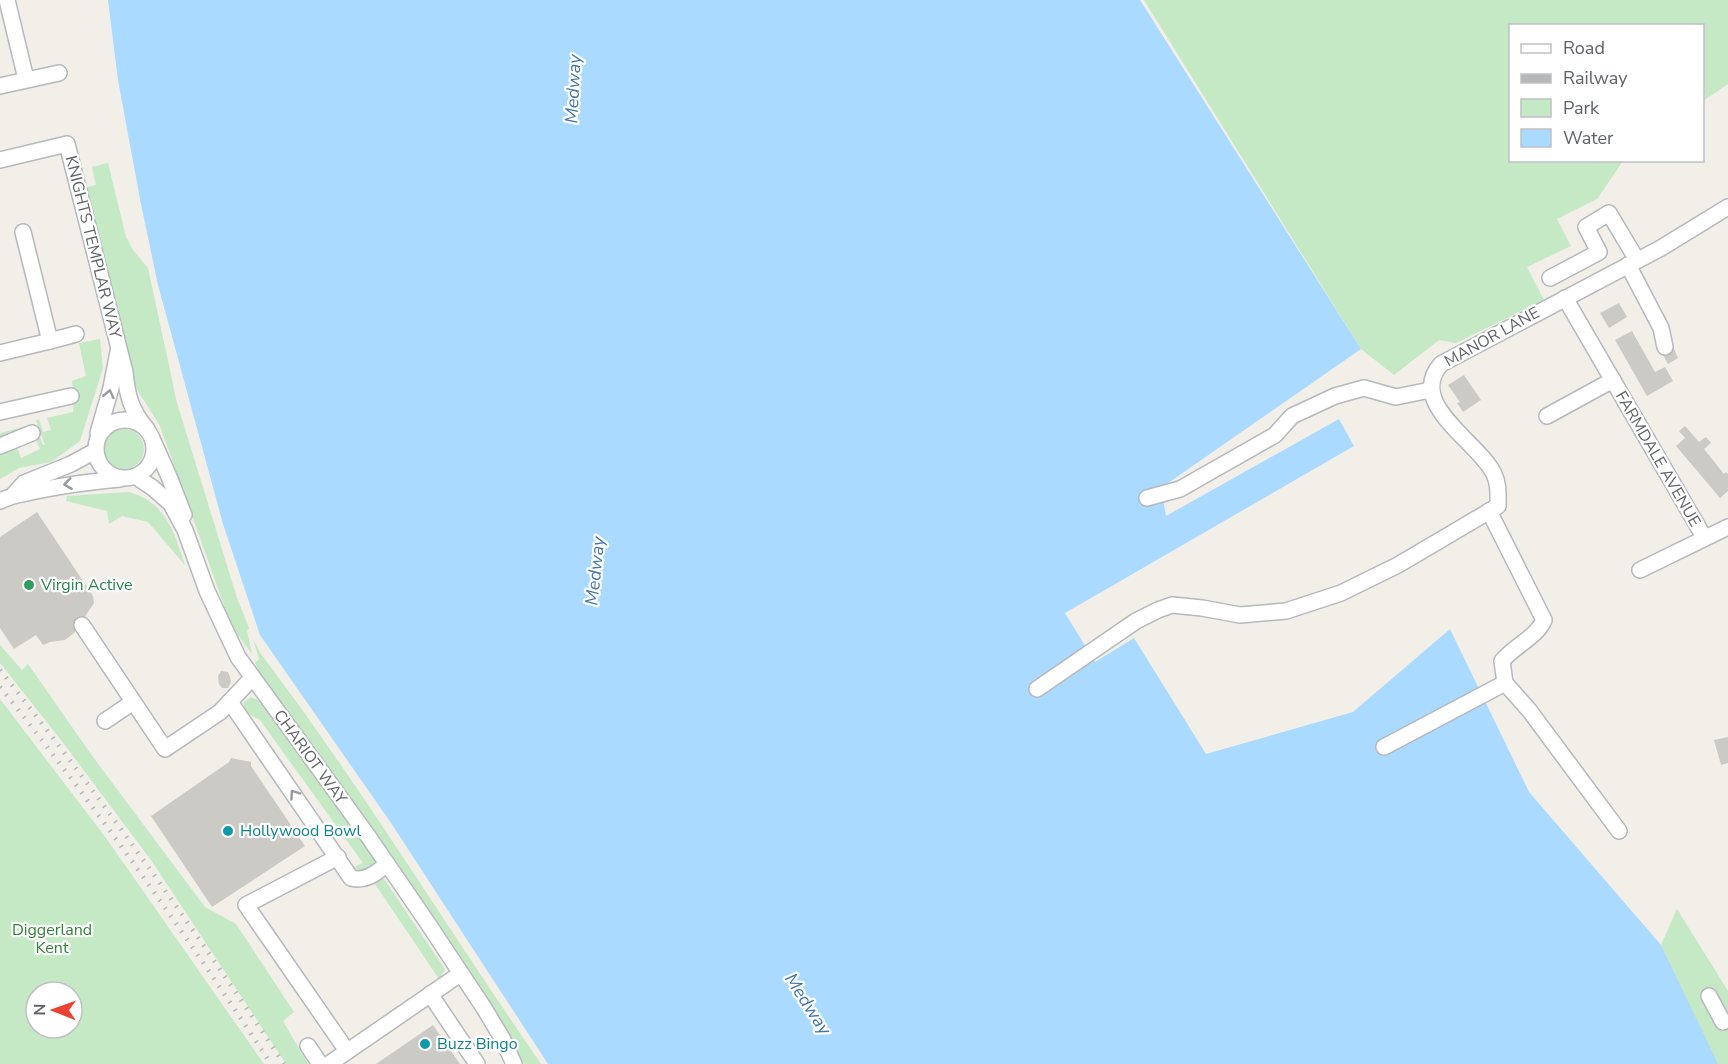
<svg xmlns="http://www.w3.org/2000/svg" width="1728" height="1064" font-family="'Nunito Sans',sans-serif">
  <rect width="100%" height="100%" fill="#f1efe8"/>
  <!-- green -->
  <g fill="#c5e8c5" fill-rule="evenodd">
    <path d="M1144,0H1728V84L1703,101L1702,26H1510V160L1623,161L1597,199L1557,219L1571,246L1527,267L1544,300L1456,343L1439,340L1394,375L1361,349Z"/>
    <path d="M108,163L126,237L133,250L148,268L177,403L237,598L249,628L247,631L252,654L237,634L225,608L169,451L159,424L136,388L87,187L96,185L92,167Z"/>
    <path d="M100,339L103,368L80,441L51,462L19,468L0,479V455L4,450L16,445L21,458L40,449L31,427L0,440V433L35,424L43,445H45L36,421L39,419L43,432L51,430L47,418L73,412L74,400L72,381L86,376L79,343Z"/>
    <circle cx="124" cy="449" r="20"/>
    <path d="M129,492C166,502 174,532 185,565L148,522L122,516L109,524L107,511L66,501L67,496Z"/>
    <path d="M253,639L261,654C361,786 447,928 541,1064H524C498,1012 466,964 433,916C410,882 388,847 362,815L260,674L255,663L259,659Z"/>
    <path d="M0,645L22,670L28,664L93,757L205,907L236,924L294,1012L283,1021L308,1064H286L151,860L61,740L0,663Z"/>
    <path d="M251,697L258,700L375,860L372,869L361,875L354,867L363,863L260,720L246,713L243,703Z"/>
    <path d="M0,699L106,838L264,1064H0ZM36,992H72V1028H36Z"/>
    <path d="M379,879H384L445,969L439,979L373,881Z"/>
    <path d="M1677,909L1728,991V1064H1716L1661,945Z"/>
  </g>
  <!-- water -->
  <path fill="#aadaff" d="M108,0H1140L1361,349L1161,488L1166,516L1339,419L1354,446L1065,613L1095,662L1134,638L1206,754L1353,712L1450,629L1529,792L1661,945L1718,1064H548L391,823L260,635L223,524L158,285L140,199L118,80Z"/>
  <!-- building -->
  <g fill="#cccac5">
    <path d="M1619,303L1627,317L1609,328L1600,313Z"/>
    <path d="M1632,331L1655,372L1665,367L1673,381L1647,396L1615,340Z"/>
    <path d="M1673,347L1678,358L1668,364L1662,353Z"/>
    <path d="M1464,375L1481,400L1463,412L1457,403L1460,402L1448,385Z"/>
    <path d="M1685,426L1699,442L1706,437L1711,443L1704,449L1724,474L1726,472L1728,474V491L1720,498L1676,446L1685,438L1679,431Z"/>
    <path d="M37,512L93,596L94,603L74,633L65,640L50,642L43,645L36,635L14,649L0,628V537Z"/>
    <path d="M221,671L228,672L230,677L231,682L228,688H222L219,684L218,676Z"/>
    <path d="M1728,737V763L1721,765L1714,740Z"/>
    <path d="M231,758L251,762V766L305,846L212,907L151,816L229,762Z"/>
    <path d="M433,1025L460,1064H376Z"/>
  </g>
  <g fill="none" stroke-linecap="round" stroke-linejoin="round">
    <!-- minor casing -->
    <g stroke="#b5b8bc" stroke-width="18">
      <g id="minor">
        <path d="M7,0L26,79"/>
        <path d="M0,86L59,73"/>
        <path d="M0,160L67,144L125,372C127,395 131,411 147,429"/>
        <path d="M1628,265L1661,328L1665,347"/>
        <path d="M1550,278L1599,252L1586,227L1609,213L1637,260"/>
        <path d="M1565,298L1704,537"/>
        <path d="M50,341L76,334"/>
        <path d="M0,353L50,341L23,232"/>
        <path d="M0,412L71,396"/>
        <path d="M1547,416L1613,380"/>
        <circle cx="125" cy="449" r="29"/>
        <path d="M98,433L111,388L118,352"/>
        <path d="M154,443L170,479L184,515"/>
        <path d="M0,446L32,433"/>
        <path d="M135,476L153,488L171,504L185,530L207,591L238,657L368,836L427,922L484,1008L502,1038L514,1064"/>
        <path d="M14,494L24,483L71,464L95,451"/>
        <path d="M1147,498L1180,489L1275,435L1292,416L1335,396L1364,388L1396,397L1430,390"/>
        <path d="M0,501C12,495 19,495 31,492C62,485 89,482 120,479"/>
        <path d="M1640,570L1728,527"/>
        <path d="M82,625L165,749L220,712L252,678"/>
        <path d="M1505,683L1529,710L1619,831"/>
        <path d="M1037,689L1136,621L1158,610L1172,605L1202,608L1240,615L1286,611L1341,593L1398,565L1498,506C1498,494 1499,485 1494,474C1479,442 1406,404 1441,364L1661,248L1728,207"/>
        <path d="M230,702L351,878C366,882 376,873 387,864"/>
        <path d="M105,721L133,702"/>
        <path d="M1384,747L1505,683L1502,661C1514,646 1537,637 1544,620L1489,511"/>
        <path d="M338,857L246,905L347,1051"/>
        <path d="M430,994L477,1064"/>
        <path d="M1709,996L1723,1022"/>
        <path d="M308,1046L320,1064"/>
        <path d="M329,1064L460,974"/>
      </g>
    </g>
    <!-- minor -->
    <use href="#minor" stroke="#fff" stroke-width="15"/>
    <!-- rail -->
    <g stroke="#b6b7b8" stroke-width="4.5" stroke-dasharray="1.5 8" stroke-linecap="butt">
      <path d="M0,670C101,797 194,929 284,1064"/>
      <path d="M0,687C97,808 186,935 271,1064"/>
    </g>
  </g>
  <!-- one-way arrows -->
  <defs><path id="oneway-chevron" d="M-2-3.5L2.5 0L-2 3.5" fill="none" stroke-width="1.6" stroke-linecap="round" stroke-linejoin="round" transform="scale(1.5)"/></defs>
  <g stroke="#979a9d">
    <use href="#oneway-chevron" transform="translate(109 394) rotate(-77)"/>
    <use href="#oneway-chevron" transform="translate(68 484) rotate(173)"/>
    <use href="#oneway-chevron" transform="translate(294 794) rotate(-125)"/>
  </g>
  <!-- markers -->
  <circle fill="#2e9e5b" stroke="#fff" stroke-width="2" cx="29" cy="585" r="6"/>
  <g fill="#0f9aa8" stroke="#fff" stroke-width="2">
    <circle cx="228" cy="831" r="6"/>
    <circle cx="425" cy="1044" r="6"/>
  </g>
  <g text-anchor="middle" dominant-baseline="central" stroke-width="4.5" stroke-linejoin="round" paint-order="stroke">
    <!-- street labels -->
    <g font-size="16" fill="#5f6368" stroke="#fff">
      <text transform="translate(93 247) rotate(76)">KNIGHTS TEMPLAR WAY</text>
      <text transform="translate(1492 337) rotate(-29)">MANOR LANE</text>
      <text transform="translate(1658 459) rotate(60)">FARMDALE AVENUE</text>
      <text transform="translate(310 757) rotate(54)">CHARIOT WAY</text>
    </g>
    <!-- leisure labels -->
    <g font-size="16" fill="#27864d" stroke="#fff" text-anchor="start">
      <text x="41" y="585">Virgin Active</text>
    </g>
    <!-- culture labels -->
    <g font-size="16" fill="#0d838f" stroke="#fff" text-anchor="start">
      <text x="240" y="831">Hollywood Bowl</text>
      <text x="437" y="1044">Buzz Bingo</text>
    </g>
    <!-- park labels -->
    <g font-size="16" fill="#348238" stroke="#fff">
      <text x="52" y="930">Diggerland<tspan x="52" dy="18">Kent</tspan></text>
    </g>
    <!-- water labels -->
    <g font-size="18" font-style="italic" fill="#4174aa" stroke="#fff">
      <text transform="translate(573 89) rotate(-87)">Medway</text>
      <text transform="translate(595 571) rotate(-84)">Medway</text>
      <text transform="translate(808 1004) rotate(57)">Medway</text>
    </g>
  </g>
  <!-- legend -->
  <rect x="1509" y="24" width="195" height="138" fill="#ffffff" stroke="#bfc1c3" stroke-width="1.5"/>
  <rect x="1521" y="44" width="30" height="9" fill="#ffffff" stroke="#bfc1c3" stroke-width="1.5"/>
  <text x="1563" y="54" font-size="18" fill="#5f6368">Road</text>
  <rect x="1521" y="74" width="30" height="9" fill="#b6b7b8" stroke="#bfc1c3" stroke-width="1.5"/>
  <text x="1563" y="84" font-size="18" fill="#5f6368">Railway</text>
  <rect x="1521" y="99" width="30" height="18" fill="#c5e8c5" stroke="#bfc1c3" stroke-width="1.5"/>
  <text x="1563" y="114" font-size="18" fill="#5f6368">Park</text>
  <rect x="1521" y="129" width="30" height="18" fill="#aadaff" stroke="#bfc1c3" stroke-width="1.5"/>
  <text x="1563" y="144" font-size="18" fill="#5f6368">Water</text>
  <!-- north arrow -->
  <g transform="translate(54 1010) rotate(271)"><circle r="28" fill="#ffffff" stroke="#bfc1c3" stroke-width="1.5"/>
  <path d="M0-4.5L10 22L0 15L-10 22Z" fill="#ea4335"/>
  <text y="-9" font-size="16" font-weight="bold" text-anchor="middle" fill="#5f6368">N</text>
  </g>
</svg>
